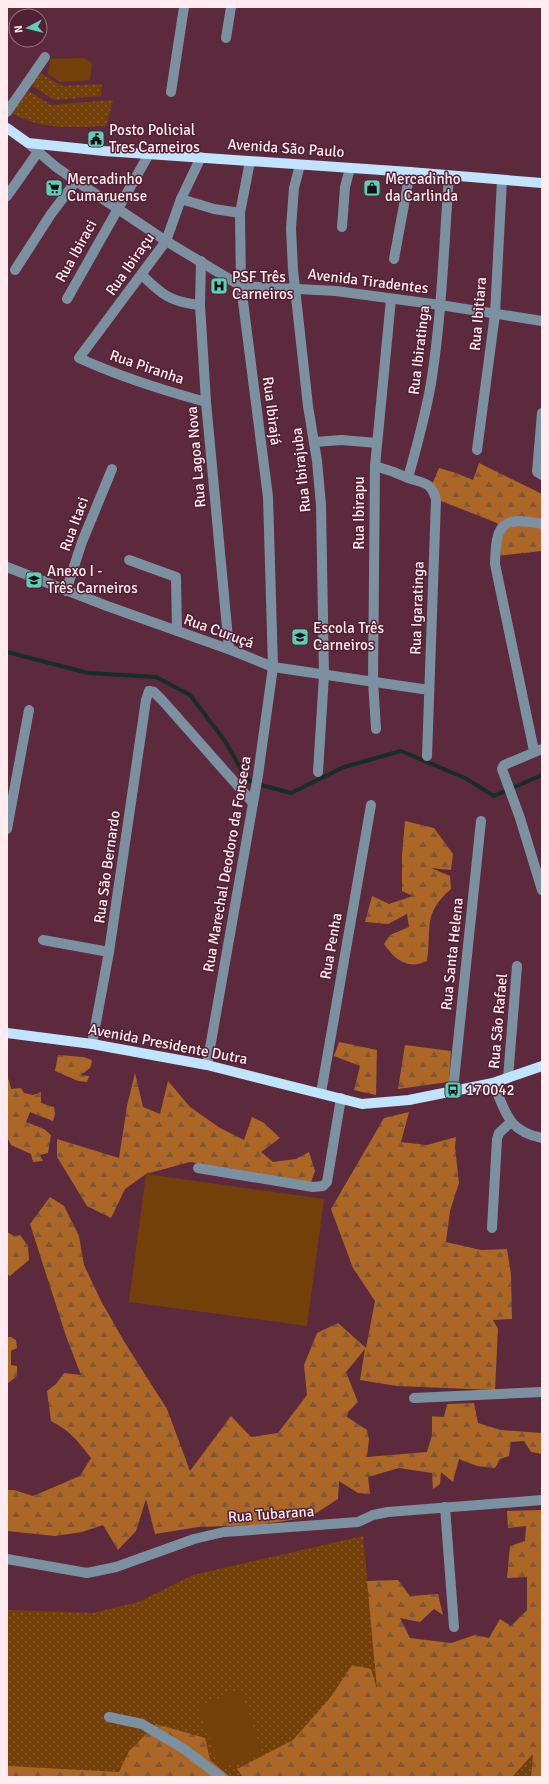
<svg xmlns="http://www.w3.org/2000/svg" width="549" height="1784" font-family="Signika,sans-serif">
  <defs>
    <pattern id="grass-dots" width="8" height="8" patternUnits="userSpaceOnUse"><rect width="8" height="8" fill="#744009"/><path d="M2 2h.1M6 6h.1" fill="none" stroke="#895c2d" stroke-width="1.8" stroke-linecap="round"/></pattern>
    <pattern id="forest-firs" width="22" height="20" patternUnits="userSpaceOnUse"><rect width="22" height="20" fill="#ac6625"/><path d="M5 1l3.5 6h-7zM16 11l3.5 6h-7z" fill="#815835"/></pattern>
  </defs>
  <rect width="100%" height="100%" fill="#5c2a3c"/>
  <!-- grass -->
  <g fill="url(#grass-dots)">
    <path d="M38,72L62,86L102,84L101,96L54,100L28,83Z"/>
    <path d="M29,91L51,105L113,100L106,126C71,127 42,131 10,112Z"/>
    <path d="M363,1536L378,1692L534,1753L531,1777H7V1610L93,1613L138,1602L193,1575Z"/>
  </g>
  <!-- forest -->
  <g fill="url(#forest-firs)">
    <path d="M479,463L542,494V551L496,556L501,533L497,523L431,497V487L439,468L456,473L473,480Z"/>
    <path d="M405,821L434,828L453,854L451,870L431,868L450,876L451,889C422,914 432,928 427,961C408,970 395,960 384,944L390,935L409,927L407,914L388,924L365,922L372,896L389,904L413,896L402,891V855Z"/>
    <path d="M339,1042L377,1050L376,1095L354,1090L360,1066L334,1056Z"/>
    <path d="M405,1045L451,1051L449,1082L398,1089Z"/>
    <path d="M58,1055L83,1057L92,1060L91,1067L81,1075L89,1076L87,1082L78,1081L55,1071Z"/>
    <path d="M135,1073L143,1107L160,1114L168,1081L190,1107L220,1128L244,1140L252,1117L264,1123L280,1138L261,1152L273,1162L296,1159L309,1152L315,1171L310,1185L246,1171L190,1162L146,1174L125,1189L111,1218L87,1206L57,1157V1139L119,1158L127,1106Z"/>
    <path d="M7,1079L9,1080L11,1089L21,1088L24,1093L33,1095L41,1092V1103L54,1107L55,1114L53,1121L30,1112L26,1122L44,1129L51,1135L48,1153L40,1155L43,1161L33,1162L31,1154L11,1145L7,1137Z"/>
    <path d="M409,1112L401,1142L427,1145L456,1137L455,1147L459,1183L450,1211L446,1242L481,1250L507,1249L511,1274L512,1319L493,1320L498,1329L495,1390L397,1386L360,1380L365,1349L346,1372L358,1402L348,1412L347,1417L367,1430L369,1439L367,1457L427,1452L432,1435V1416L444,1417L447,1404L474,1403L478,1423L501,1430L542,1433V1454L531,1452L524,1441L511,1442L509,1456L500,1459L495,1468L477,1466L459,1459L453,1482L441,1472L440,1484L433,1489L432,1473L399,1468L368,1477L370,1494L358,1493L339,1481L338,1499L310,1517L258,1525L198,1527L155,1534L146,1499L136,1531L118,1550L103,1525L82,1532L55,1536L7,1531V1490H14L33,1496L80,1476L91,1458C78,1441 70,1431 51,1421L47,1391L56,1384L64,1373L81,1375L66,1336L30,1224L50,1197L64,1206L79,1236L84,1265L101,1301L125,1343L167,1409L190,1471L231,1416L251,1437L278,1433L307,1395L304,1365L317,1333L338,1323L366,1348L375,1301L353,1268L331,1209L384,1118Z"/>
    <path d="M7,1232L14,1236L20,1235L28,1246L29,1260L10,1276L7,1274Z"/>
    <path d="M7,1337H11L16,1340L17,1348L11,1351V1365L17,1366V1376L7,1384Z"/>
    <path d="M541,1510L542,1777H531L533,1754L512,1777H243L237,1769L293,1740L330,1698L352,1665L371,1669L377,1689L367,1581L398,1580L410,1596L438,1594L443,1615L434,1609L420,1622L400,1618L410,1638L451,1643L475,1635L489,1638L500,1619L511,1626L527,1610V1577L507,1578L510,1546L525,1541L526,1526L508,1528L507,1511Z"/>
    <path d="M156,1724L205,1738L210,1760L230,1777H7V1766L119,1772L129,1751Z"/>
  </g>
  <!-- pitch -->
  <g fill="#744009">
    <path d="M84,58L92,63L90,80L60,82L48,74L50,59Z"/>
    <path d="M146,1174L324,1199L307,1326L129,1302Z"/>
    <path d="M240,1690L263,1754L221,1769L198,1706Z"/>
  </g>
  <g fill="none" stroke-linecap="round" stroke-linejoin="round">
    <!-- stream -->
    <g stroke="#172d28" stroke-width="4">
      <path d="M7,652L88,673L156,677L190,695L225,741L246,778L252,782"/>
      <path d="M261,785L291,793L344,767L401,751L465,778L494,796L542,775"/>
    </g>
    <!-- minor -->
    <g stroke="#7b91a1" stroke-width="10">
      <path d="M226,38L231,7"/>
      <path d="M171,92L184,7"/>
      <path d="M7,112L45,57"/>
      <path d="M28,143L56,167L76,181L166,241L241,286L336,291L440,305L542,321"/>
      <path d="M201,157L181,199L166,241L79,358C120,377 162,390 206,402"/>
      <path d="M300,165L294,188L291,228L293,270L308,406L317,461L321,505L324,675L318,772"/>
      <path d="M7,196L38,152"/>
      <path d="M181,199L214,209L240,213"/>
      <path d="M342,227L345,187L350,168"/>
      <path d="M394,259L410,172"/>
      <path d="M201,261L200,305L206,402L229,649"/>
      <path d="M15,270L51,214L76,181"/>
      <path d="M142,275C162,295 171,302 200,305"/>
      <path d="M67,299L149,154"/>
      <path d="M542,413L537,472L542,475"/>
      <path d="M314,442L342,440L377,443"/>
      <path d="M477,450L495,314L502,180"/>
      <path d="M375,466C386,469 397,473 408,478C415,481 423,481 429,486C433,490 435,495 436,500L427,756"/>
      <path d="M408,478C417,445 427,411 432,377C442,311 444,243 449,176"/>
      <path d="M129,560L176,577L177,631"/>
      <path d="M7,567L107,606L231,650L273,667L429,690"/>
      <path d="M66,591L82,542L112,469"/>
      <path d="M376,729L373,681L375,466L391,299"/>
      <path d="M542,749L504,765L502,769L520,818L542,890"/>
      <path d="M534,751L495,564C496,526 500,515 542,524"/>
      <path d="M7,829L29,710"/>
      <path d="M43,940L109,952"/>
      <path d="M92,1044L109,952L146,700L149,691L154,692L162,700L253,803"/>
      <path d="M207,1065L258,775L273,667L268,497L241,286L240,213L250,161"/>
      <path d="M508,1078L517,966"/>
      <path d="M493,1083C506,1112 507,1131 542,1138"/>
      <path d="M453,1090L481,821"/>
      <path d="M321,1093L371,805"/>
      <path d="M198,1168L313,1187L323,1186L327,1182L341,1098"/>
      <path d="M492,1228L497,1139L499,1133L510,1123"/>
      <path d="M414,1398L542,1392"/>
      <path d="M445,1507L454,1627"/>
      <path d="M7,1559L87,1573L116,1567L194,1539L224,1532L358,1522L373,1515L388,1512L542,1500"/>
      <path d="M109,1717L142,1724L184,1749L221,1777"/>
    </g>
    <!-- major -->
    <g stroke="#c0e4fd" stroke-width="10">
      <path d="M7,128L28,143L104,151L410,172L542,183"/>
      <path d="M7,1033L92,1044L207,1065L362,1104L409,1100L493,1083L542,1066"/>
    </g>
  </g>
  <!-- icons -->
  <defs>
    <g id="civic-square" transform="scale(0.9)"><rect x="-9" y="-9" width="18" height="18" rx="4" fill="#5dceb9" stroke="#512032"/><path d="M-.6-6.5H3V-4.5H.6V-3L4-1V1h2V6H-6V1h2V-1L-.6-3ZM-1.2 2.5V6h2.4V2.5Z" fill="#111"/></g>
    <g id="supermarket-square" transform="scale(0.9)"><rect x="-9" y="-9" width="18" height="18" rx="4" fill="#5dceb9" stroke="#512032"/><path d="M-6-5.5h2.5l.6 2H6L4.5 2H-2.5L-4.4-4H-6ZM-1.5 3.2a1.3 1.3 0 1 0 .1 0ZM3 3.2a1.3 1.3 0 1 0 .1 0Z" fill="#111"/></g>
    <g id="shop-square" transform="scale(0.9)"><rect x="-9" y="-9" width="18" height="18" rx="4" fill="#5dceb9" stroke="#512032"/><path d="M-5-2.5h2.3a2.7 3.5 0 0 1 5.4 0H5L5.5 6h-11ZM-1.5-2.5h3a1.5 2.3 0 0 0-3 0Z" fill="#111"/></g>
    <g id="hospital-square" transform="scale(0.9)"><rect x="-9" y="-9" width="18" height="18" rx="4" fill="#5dceb9" stroke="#512032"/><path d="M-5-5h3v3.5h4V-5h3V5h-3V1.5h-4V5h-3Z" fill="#111"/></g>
    <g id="school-square" transform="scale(0.9)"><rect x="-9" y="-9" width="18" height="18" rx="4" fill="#5dceb9" stroke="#512032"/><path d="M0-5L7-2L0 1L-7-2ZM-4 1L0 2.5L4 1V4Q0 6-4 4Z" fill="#111"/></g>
    <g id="bus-square" transform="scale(0.9)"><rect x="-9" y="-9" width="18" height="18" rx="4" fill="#5dceb9" stroke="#512032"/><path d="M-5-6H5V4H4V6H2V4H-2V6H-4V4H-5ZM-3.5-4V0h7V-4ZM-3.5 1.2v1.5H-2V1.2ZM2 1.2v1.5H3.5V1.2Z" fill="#111"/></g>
  </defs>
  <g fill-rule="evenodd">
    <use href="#civic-square" x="96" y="139"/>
    <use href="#supermarket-square" x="54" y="188"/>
    <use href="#shop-square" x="372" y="188"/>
    <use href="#hospital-square" x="219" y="286"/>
    <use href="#school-square" x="34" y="580"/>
    <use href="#school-square" x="300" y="637"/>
    <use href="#bus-square" x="453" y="1090"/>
  </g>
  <g text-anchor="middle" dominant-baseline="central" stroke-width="3" stroke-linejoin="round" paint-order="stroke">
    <!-- poi labels -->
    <g font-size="15" fill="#ffebf0" stroke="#512032" text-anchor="start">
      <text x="109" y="130">Posto Policial<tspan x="109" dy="17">Tres Carneiros</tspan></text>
      <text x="67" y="179">Mercadinho<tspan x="67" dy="17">Cumaruense</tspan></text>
      <text x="385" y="179">Mercadinho<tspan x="385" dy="17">da Carlinda</tspan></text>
      <text x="232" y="277">PSF Três<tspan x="232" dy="17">Carneiros</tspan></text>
      <text x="47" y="571">Anexo I -<tspan x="47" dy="17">Três Carneiros</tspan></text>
      <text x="313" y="628">Escola Três<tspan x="313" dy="17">Carneiros</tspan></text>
      <text x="466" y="1090">170042</text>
    </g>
    <!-- street labels -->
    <g font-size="15" fill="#ffebf0" stroke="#512032">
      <text transform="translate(286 148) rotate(4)">Avenida São Paulo</text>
      <text transform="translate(76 251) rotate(-61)">Rua Ibiraci</text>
      <text transform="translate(130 264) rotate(-55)">Rua Ibiraçu</text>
      <text transform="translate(368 281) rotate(7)">Avenida Tiradentes</text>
      <text transform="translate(478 314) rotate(-85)">Rua Ibitiara</text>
      <text transform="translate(419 350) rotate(-83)">Rua Ibiratinga</text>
      <text transform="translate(147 367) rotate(19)">Rua Piranha</text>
      <text transform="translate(272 411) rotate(83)">Rua Ibirajá</text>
      <text transform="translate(196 457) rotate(-95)">Rua Lagoa Nova</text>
      <text transform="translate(301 470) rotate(-96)">Rua Ibirajuba</text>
      <text transform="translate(359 513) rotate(-90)">Rua Ibirapu</text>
      <text transform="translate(74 524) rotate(-70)">Rua Itaci</text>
      <text transform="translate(417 608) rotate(-88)">Rua Igaratinga</text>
      <text transform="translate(219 631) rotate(20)">Rua Curuçá</text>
      <text transform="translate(227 864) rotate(-80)">Rua Marechal Deodoro da Fonseca</text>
      <text transform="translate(107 867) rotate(-82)">Rua São Bernardo</text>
      <text transform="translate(331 946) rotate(-80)">Rua Penha</text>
      <text transform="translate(452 954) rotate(-84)">Rua Santa Helena</text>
      <text transform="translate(498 1021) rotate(-85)">Rua São Rafael</text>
      <text transform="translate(168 1044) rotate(11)">Avenida Presidente Dutra</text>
      <text transform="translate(271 1514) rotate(-4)">Rua Tubarana</text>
    </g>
  </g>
  <!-- border -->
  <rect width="549" height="1784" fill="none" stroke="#ffebf0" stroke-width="16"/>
  <!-- north arrow -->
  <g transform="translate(28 28) rotate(263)"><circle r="19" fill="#512032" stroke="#97717e"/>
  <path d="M0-3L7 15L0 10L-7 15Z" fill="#5dceb9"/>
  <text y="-6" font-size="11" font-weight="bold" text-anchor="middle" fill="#ffebf0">N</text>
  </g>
</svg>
